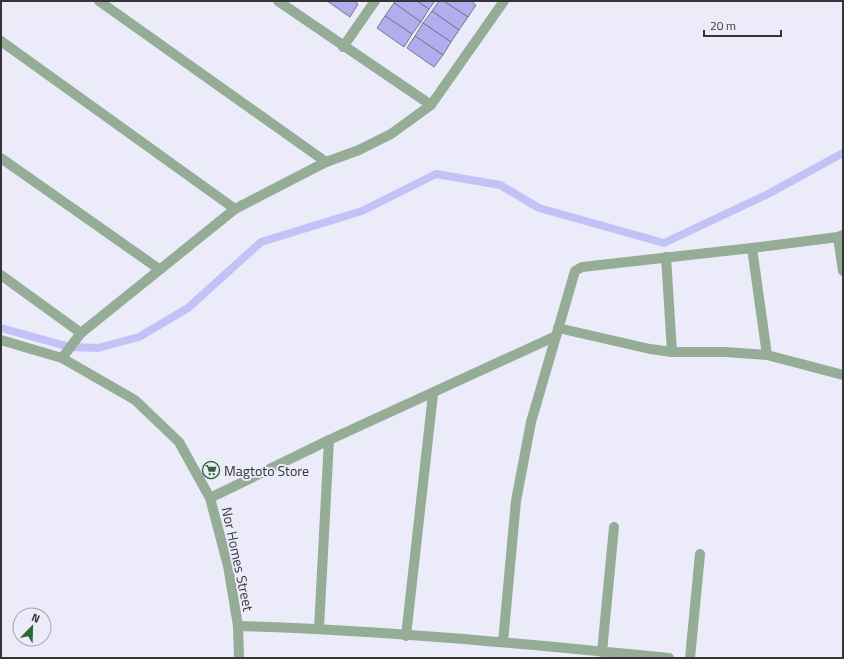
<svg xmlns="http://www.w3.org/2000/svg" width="844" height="659" font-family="'Titillium Web',sans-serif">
  <rect width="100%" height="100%" fill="#ebebfa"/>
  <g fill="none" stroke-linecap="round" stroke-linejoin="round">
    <!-- stream -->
    <path stroke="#c3c2f7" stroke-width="8" d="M1,328L70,347L98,348L139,337L188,308L261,242L362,211L436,174L500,185L539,208L664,243L768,194L843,153"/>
  </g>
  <!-- building -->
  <g fill="#b1aeef" stroke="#787785">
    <path d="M327,1H354L358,4L350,17Z"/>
    <path d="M395,1H417L429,9L421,22L394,3Z"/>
    <path d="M417,1H435L429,9Z"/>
    <path d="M439,1H444L468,17L459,30L432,11Z"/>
    <path d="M444,1H471L476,5L468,17Z"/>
    <path d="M394,3L421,22L412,34L385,16Z"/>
    <path d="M432,11L459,30L451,42L423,23Z"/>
    <path d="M385,16L412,34L404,47L377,28Z"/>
    <path d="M423,23L451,42L443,55L415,36Z"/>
    <path d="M415,36L443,55L434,67L407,48Z"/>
  </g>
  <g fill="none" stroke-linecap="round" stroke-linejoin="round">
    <!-- minor -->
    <g stroke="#95ad96" stroke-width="10">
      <path d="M99,1L326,162"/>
      <path d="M278,1L431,105"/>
      <path d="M1,41L235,209"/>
      <path d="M343,47L375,1"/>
      <path d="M1,158L159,269"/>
      <path d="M838,237L843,271"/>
      <path d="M752,248L767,355"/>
      <path d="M666,257L672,352"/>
      <path d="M1,275L81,333L235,209L326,162L359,150L391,134L431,105L504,1"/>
      <path d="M558,328L650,349L672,352H725L767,355L843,375"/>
      <path d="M1,340L62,358L135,400L179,442L210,498L228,566L238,626L239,658"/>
      <path d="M62,358L81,333"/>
      <path d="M210,498L329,440L556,336"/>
      <path d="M238,626C382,630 526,644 669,658"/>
      <path d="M319,628L329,440"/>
      <path d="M406,636L433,394"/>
      <path d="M503,642L516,501L531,422L575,271L582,267L752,248L838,237L843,235"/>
      <path d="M602,652L614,527"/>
      <path d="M690,658L700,554"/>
    </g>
  </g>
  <!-- icons -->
  <defs>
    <g id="supermarket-ring" transform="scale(0.9)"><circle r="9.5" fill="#ebebfa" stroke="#2a6932" stroke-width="1.5"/><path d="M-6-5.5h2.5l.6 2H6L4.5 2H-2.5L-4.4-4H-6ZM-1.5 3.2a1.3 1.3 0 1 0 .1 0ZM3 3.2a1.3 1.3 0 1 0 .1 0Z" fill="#2a6932"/></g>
  </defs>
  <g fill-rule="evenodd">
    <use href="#supermarket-ring" x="211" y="470"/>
  </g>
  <g text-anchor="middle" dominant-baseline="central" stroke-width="4" stroke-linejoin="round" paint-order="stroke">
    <!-- poi labels -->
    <g font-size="14" fill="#343439" stroke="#ebebfa" text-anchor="start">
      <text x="224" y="470">Magtoto Store</text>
    </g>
    <!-- street labels -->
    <g font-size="14" fill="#343439" stroke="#ebebfa">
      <text transform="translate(238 559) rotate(78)">Nor Homes Street</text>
    </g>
  </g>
  <!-- border -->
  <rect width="844" height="659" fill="none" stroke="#343439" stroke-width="4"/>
  <!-- north arrow -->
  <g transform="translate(32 627) rotate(23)"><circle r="19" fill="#ebebfa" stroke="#a2a2ad"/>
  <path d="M0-3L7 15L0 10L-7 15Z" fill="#2a6932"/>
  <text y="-6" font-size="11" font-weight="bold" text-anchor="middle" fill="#343439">N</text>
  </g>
  <!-- scale -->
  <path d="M704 30v6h77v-6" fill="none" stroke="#343439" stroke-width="2"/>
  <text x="710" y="30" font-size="12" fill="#343439" stroke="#ebebfa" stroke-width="3" paint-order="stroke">20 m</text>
</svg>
